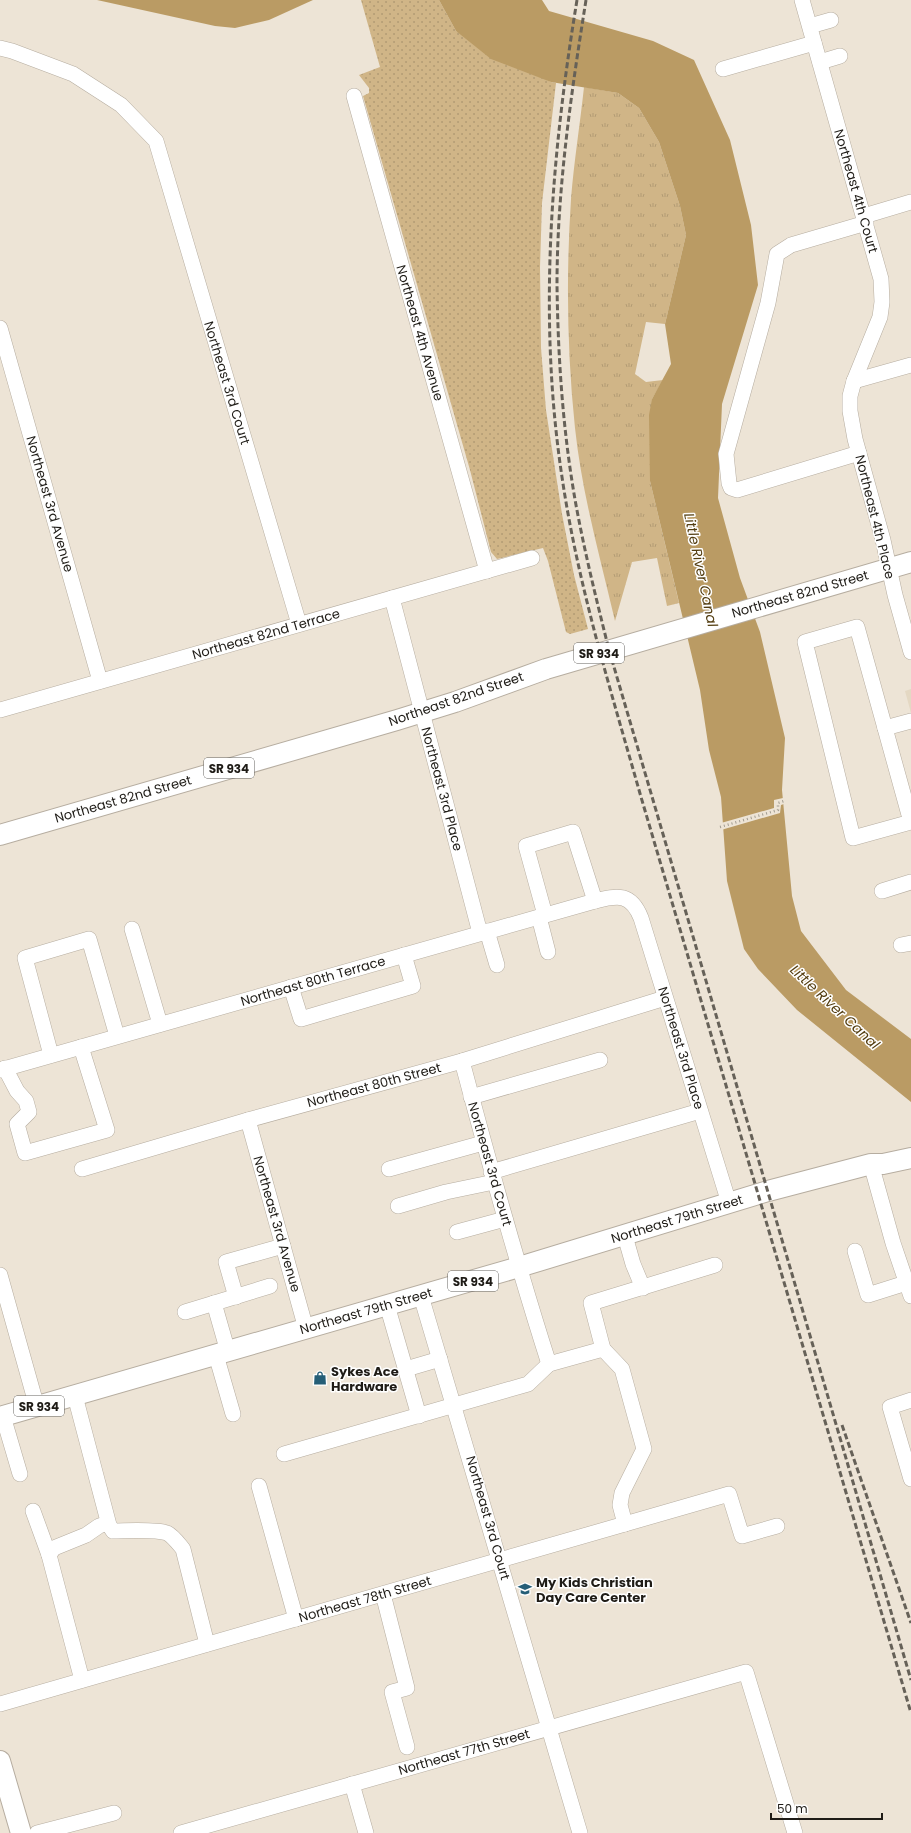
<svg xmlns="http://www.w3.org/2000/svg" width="911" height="1833" font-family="Poppins,sans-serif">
  <defs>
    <pattern id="grass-tufts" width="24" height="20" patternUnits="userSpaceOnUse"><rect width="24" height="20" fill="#d0b587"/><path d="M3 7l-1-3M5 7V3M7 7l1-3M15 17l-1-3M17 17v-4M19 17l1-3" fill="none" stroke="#b29b74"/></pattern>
    <pattern id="park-dots" width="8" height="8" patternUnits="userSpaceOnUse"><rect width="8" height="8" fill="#d0b587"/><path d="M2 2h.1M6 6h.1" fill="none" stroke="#b29b74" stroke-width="1.8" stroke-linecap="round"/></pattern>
  </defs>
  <rect width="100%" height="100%" fill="#ede4d6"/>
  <!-- built -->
  <path fill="#e4d8c3" d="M911,689V713L905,691Z"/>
  <!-- grass -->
  <path fill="url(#grass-tufts)" d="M584,87L618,93L639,108L659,142L680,206L686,235L665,324L646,322L635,374L646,382L663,380L652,399L650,481L679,603L667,606L657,558L632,562L615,621C600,557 582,494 575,428C567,352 566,275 571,199C574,162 580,124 584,87Z"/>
  <!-- park -->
  <path fill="url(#park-dots)" d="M361,0H439L456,31L551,82L556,83L542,203L540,267L541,348L546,410L562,514L574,575L588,629L570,634L566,632L548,561L543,548L497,559L491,552L470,470L363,96L369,93V88L359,75L380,67Z"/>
  <!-- water -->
  <g fill="#ba9b64">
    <path d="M97,0H313L269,20L235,28L215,26Z"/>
    <path d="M439,0H542L549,11L653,41L694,60L730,140L751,225L758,285L722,404L718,498L740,578L760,632L785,738L782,790L792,896L801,931L846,990L911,1039V1102L797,1010L758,969L744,949L727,881L721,797L709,750L700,690L650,481L649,415L652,399L671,364L665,324L686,235L680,206L659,142L639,108L618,93L551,82L491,59L456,31Z"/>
  </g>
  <!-- pier -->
  <path fill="#ede4d6" d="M783,798L784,804L781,805L780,813L721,830V823L774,808V800Z"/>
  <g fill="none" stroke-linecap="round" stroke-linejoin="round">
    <!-- minor casing -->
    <g stroke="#b6ada0" stroke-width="16">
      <g id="minor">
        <path d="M802,0L881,279L882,302L880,317L854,381L850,396V411L855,439L883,540L895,595L911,652"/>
        <path d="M810,26L831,20"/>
        <path d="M0,48L12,51L73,74L121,105L156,141L299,624"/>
        <path d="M820,62L840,56"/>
        <path d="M723,69L814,43"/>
        <path d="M354,96L487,571"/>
        <path d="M864,216L911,202"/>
        <path d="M0,328L100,681"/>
        <path d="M854,381L911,365"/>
        <path d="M859,453L737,490L731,488L729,483L726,454L768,303L777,254L791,245L866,223"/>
        <path d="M392,598L480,933"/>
        <path d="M857,627L911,822L853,838L805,642Z"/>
        <path d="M0,710L532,558"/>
        <path d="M885,728L911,721"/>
        <path d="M882,891L911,882"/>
        <path d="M545,915L526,846L573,832L595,901"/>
        <path d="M539,917L548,952"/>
        <path d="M132,929L160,1024"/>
        <path d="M487,931L497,965"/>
        <path d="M901,945L911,943"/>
        <path d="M291,987L301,1019L413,986L404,955"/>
        <path d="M51,1055L25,958L89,939L117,1036"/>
        <path d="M462,1061C489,1163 517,1264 549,1364L603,1349L591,1303L715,1265"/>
        <path d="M5,1068L17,1091L26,1101L29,1112L17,1124L25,1153L107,1130L81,1047"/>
        <path d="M0,1070L595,901C618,895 631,893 641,918L729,1203"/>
        <path d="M471,1097L600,1060"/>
        <path d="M248,1120L306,1329"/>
        <path d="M871,1164L893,1243L911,1296"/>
        <path d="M82,1169L248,1120L462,1061L665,998"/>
        <path d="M389,1169L483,1143"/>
        <path d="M491,1172L700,1111"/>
        <path d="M398,1206L446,1192L494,1182"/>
        <path d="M457,1232L505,1219"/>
        <path d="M625,1236L633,1264L643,1288"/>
        <path d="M855,1251L868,1295L906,1283"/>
        <path d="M0,1275L37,1407"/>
        <path d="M421,1296L580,1833"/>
        <path d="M236,1297L226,1262L283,1246"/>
        <path d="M214,1303L228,1352"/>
        <path d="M387,1305L419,1416"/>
        <path d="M185,1312L270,1286"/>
        <path d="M603,1349L622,1369L644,1449L622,1493L620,1505L625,1524"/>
        <path d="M216,1355L233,1414"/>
        <path d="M406,1369L440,1359"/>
        <path d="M75,1396L109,1525L113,1531C126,1531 155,1529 167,1533C173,1536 178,1543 183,1549L207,1644"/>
        <path d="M911,1400L890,1407L911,1479"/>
        <path d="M3,1416L20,1474"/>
        <path d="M284,1454L528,1384L549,1364"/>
        <path d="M259,1486L296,1619"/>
        <path d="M33,1511L49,1555"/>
        <path d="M383,1594L407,1688L392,1692L407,1747"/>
        <path d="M82,1680L49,1555L54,1548L86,1535L99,1526L108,1523"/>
        <path d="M0,1704L729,1494L742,1536L777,1526"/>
        <path d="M352,1784L366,1833"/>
        <path d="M37,1833L114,1813"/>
        <path d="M181,1833L746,1672L795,1833"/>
      </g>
    </g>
    <!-- major casing -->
    <g stroke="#b6ada0" stroke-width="22">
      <g id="major">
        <path d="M0,835L397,720L455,702L546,669L911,562"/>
        <path d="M0,1417L519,1267L768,1191L871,1164H883L911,1158"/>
        <path d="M0,1761L21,1833"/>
      </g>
    </g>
    <!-- path -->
    <path stroke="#a19b90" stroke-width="2.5" stroke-dasharray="1 3" stroke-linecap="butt" d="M720,827L778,810V803L784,801"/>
    <!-- minor -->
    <use href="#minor" stroke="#fff" stroke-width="15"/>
    <!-- major -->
    <use href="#major" stroke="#fff" stroke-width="20"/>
    <!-- rail -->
    <g stroke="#666158" stroke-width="3" stroke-dasharray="6 3" stroke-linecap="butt">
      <path d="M577,0C551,158 538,318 562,477C578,586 611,691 641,797L911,1713"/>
      <path d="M586,0C571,94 557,190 557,285C558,359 563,433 576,505C585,554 597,602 609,650L911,1680"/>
      <path d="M842,1425L911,1623"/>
    </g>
  </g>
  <!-- icons -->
  <defs>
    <g id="shop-bare" transform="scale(1.08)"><path d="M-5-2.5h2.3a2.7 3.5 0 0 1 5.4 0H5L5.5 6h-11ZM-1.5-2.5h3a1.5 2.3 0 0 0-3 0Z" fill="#255e77" stroke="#fff" stroke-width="2.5" paint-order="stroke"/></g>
    <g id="school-bare" transform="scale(1.08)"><path d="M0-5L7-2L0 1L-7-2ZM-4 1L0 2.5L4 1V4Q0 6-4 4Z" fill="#255e77" stroke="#fff" stroke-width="2.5" paint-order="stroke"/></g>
  </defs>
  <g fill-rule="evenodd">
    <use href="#shop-bare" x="320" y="1378"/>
    <use href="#school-bare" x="525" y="1589"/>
  </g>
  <g text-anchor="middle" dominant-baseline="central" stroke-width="3" stroke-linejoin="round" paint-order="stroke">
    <!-- shield labels -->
    <g fill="#fff" stroke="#62605d" stroke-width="1">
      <rect x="574" y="643" width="50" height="20" rx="3"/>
      <rect x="204" y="758" width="50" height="20" rx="3"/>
      <rect x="448" y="1271" width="50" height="20" rx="3"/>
      <rect x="14" y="1396" width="50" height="20" rx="3"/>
    </g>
    <g font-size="12" font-weight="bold" fill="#1f1c17">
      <text x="599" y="653">SR 934</text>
      <text x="229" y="768">SR 934</text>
      <text x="473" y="1281">SR 934</text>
      <text x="39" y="1406">SR 934</text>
    </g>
    <!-- street labels -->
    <g font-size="13" fill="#1f1c17" stroke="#fff">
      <text transform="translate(856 191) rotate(74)">Northeast 4th Court</text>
      <text transform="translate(420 333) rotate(74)">Northeast 4th Avenue</text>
      <text transform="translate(227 383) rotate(73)">Northeast 3rd Court</text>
      <text transform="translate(50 504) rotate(74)">Northeast 3rd Avenue</text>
      <text transform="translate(875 517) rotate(76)">Northeast 4th Place</text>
      <text transform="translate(800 594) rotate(-16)">Northeast 82nd Street</text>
      <text transform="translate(266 634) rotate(-16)">Northeast 82nd Terrace</text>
      <text transform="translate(456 699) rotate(-19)">Northeast 82nd Street</text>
      <text transform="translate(442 789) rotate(75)">Northeast 3rd Place</text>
      <text transform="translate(123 799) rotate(-16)">Northeast 82nd Street</text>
      <text transform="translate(313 981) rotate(-16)">Northeast 80th Terrace</text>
      <text transform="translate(681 1048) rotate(73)">Northeast 3rd Place</text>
      <text transform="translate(374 1085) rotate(-15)">Northeast 80th Street</text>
      <text transform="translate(490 1164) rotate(74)">Northeast 3rd Court</text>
      <text transform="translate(677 1219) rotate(-17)">Northeast 79th Street</text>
      <text transform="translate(277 1224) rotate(74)">Northeast 3rd Avenue</text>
      <text transform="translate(366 1311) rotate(-16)">Northeast 79th Street</text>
      <text transform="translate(488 1518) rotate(74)">Northeast 3rd Court</text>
      <text transform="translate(365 1599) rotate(-16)">Northeast 78th Street</text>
      <text transform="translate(464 1752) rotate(-16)">Northeast 77th Street</text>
    </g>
    <!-- poi labels -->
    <g font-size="13" font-weight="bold" fill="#1f1c17" stroke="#fff" text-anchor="start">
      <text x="331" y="1371">Sykes Ace<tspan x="331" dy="15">Hardware</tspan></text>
      <text x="536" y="1582">My Kids Christian<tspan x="536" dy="15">Day Care Center</tspan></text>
    </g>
    <!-- water labels -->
    <g font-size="14" font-style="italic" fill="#533d10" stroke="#fff">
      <text transform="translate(701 570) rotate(78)">Little River Canal</text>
      <text transform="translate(835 1007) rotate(43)">Little River Canal</text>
    </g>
  </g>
  <!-- scale -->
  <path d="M771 1813v6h111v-6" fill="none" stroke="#1f1c17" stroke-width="2"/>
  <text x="777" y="1813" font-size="12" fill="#1f1c17" stroke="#ffffff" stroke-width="3" paint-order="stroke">50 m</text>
</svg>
